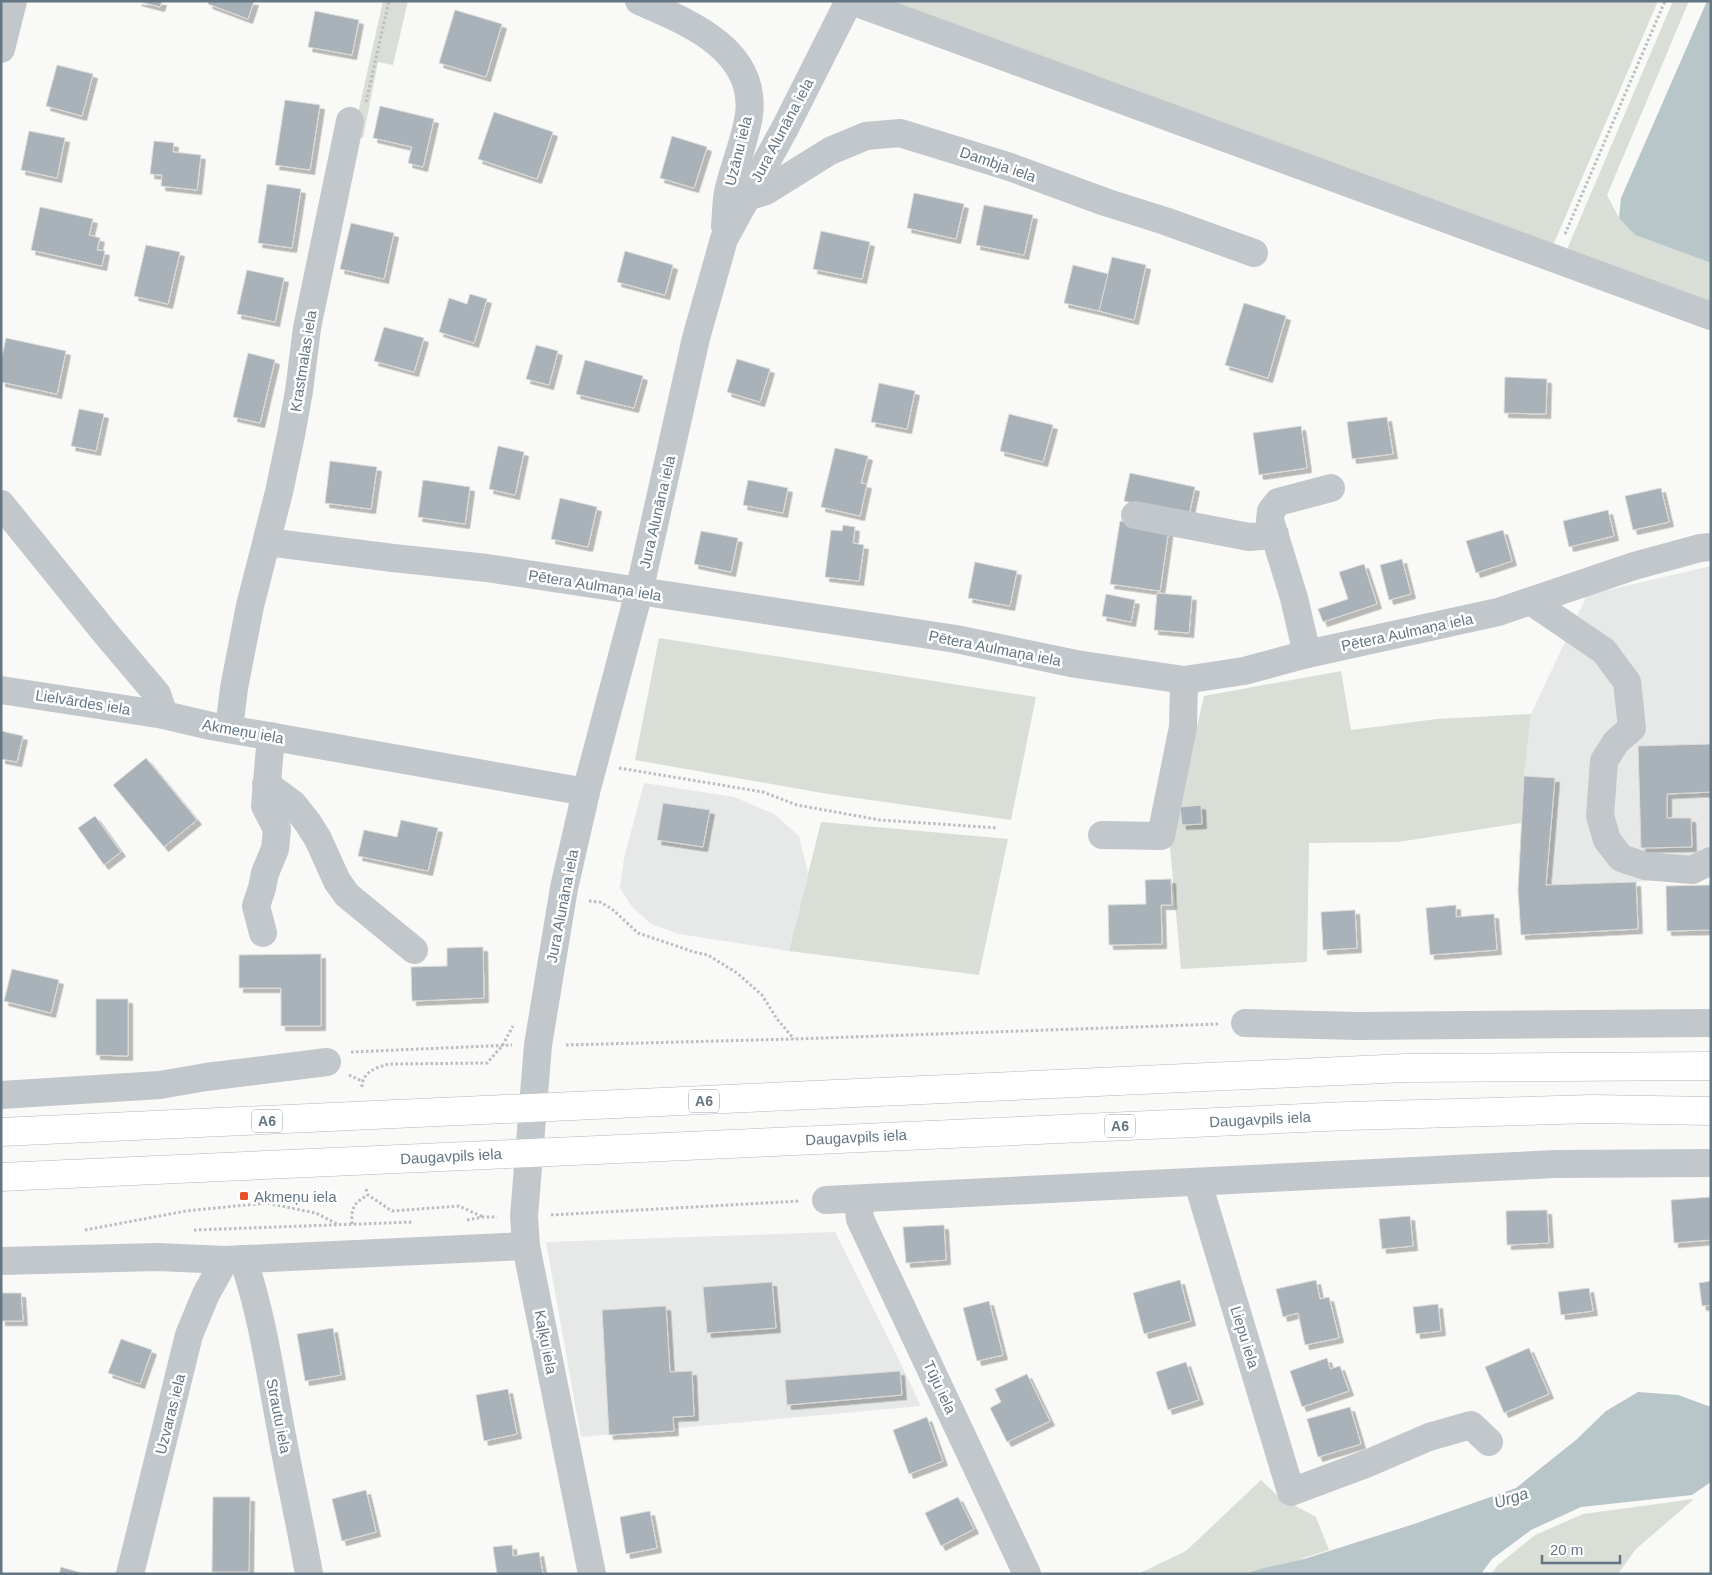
<svg xmlns="http://www.w3.org/2000/svg" width="1712" height="1575" font-family="Helvetica,sans-serif">
  <defs>
    <filter id="shadow"><feDropShadow dx="4.5" dy="4.5" stdDeviation="0" flood-color="#0004"/></filter>
  </defs>
  <rect width="100%" height="100%" fill="#f9f9f7"/>
  <!-- built -->
  <g fill="#e7e8e8">
    <path d="M1711,566V875L1636,882L1638,929L1521,935V823L1524,776L1531,714L1587,595Z"/>
    <path d="M644,783L734,797L774,814L799,836L808,873L789,951L679,934L651,924L632,907L620,888L624,858Z"/>
    <path d="M835,1232L898,1358L921,1406L581,1437L546,1242Z"/>
  </g>
  <!-- green -->
  <g fill="#d9ded6">
    <path d="M383,1H408L393,65L378,62L363,138L353,136Z"/>
    <path d="M875,1H1658L1554,243L1546,247Z"/>
    <path d="M1673,1H1689L1607,195L1619,218L1635,235L1711,263V308L1571,257L1568,247Z"/>
    <path d="M659,638L1036,697L1011,820L828,794L635,760Z"/>
    <path d="M1341,671L1351,730L1437,719L1531,714L1524,776L1521,823L1398,842L1309,843L1307,962L1181,969L1170,847L1204,696Z"/>
    <path d="M821,822L1008,839L979,975L789,951Z"/>
    <path d="M1261,1480L1279,1497L1316,1517L1329,1550L1303,1558L1306,1574H1138L1186,1551Z"/>
    <path d="M1694,1499L1636,1549L1618,1574H1491L1498,1565L1535,1535L1583,1514Z"/>
  </g>
  <!-- water -->
  <g fill="#b8c6c9">
    <path d="M1707,1H1711V263L1635,235L1619,218L1621,198Z"/>
    <path d="M1638,1392L1678,1395L1711,1407V1482L1692,1495L1581,1507L1531,1530L1492,1559L1481,1574H1246L1260,1569L1301,1560L1414,1524L1516,1488L1576,1440L1606,1411Z"/>
  </g>
  <!-- building -->
  <g fill="#a9b2b9" stroke="#dbdbd9" filter="url(#shadow)">
    <path d="M137,1H162L160,7Z"/>
    <path d="M209,1H254L248,19L208,4Z"/>
    <path d="M455,10L502,24L486,77L439,63Z"/>
    <path d="M315,11L359,20L352,55L308,47Z"/>
    <path d="M57,65L93,74L82,116L46,106Z"/>
    <path d="M285,100L320,105L310,170L275,165Z"/>
    <path d="M380,106L434,119L423,167L408,163L412,147L373,138Z"/>
    <path d="M494,112L553,132L537,179L478,159Z"/>
    <path d="M29,131L65,138L57,178L21,170Z"/>
    <path d="M672,136L707,147L694,188L660,178Z"/>
    <path d="M154,141L174,143L173,152L201,155L197,190L161,186L162,175L150,174Z"/>
    <path d="M267,184L301,189L292,248L258,243Z"/>
    <path d="M914,193L964,204L956,239L907,228Z"/>
    <path d="M984,205L1033,215L1024,255L976,245Z"/>
    <path d="M40,207L93,219L89,235L100,238L97,250L105,251L102,266L31,250Z"/>
    <path d="M351,223L394,233L384,279L340,269Z"/>
    <path d="M821,231L870,242L862,279L813,269Z"/>
    <path d="M146,245L180,252L168,304L134,296Z"/>
    <path d="M625,251L673,265L665,295L617,282Z"/>
    <path d="M1112,257L1146,265L1134,320L1099,311Z"/>
    <path d="M1073,265L1108,274L1099,311L1064,303Z"/>
    <path d="M247,270L284,278L275,322L237,314Z"/>
    <path d="M470,294L487,299L474,343L439,332L449,298L467,304Z"/>
    <path d="M1244,303L1286,316L1268,378L1225,365Z"/>
    <path d="M384,327L424,338L414,372L374,361Z"/>
    <path d="M6,338L66,351L57,394L1,382V361Z"/>
    <path d="M536,345L558,351L549,385L526,379Z"/>
    <path d="M248,353L275,360L260,423L233,417Z"/>
    <path d="M737,359L770,369L760,402L727,392Z"/>
    <path d="M585,360L643,376L634,408L576,394Z"/>
    <path d="M1505,377L1547,379L1546,414L1504,413Z"/>
    <path d="M879,383L915,391L907,429L871,422Z"/>
    <path d="M79,409L104,414L96,451L71,446Z"/>
    <path d="M1009,414L1053,425L1043,462L1000,451Z"/>
    <path d="M1387,417L1393,454L1352,459L1347,422Z"/>
    <path d="M1301,426L1307,468L1259,475L1253,433Z"/>
    <path d="M498,446L524,452L515,495L489,489Z"/>
    <path d="M835,448L868,456L861,483L867,484L860,516L821,507Z"/>
    <path d="M330,461L377,467L371,509L325,503Z"/>
    <path d="M1130,473L1195,487L1189,515L1124,501Z"/>
    <path d="M423,480L470,487L465,524L418,517Z"/>
    <path d="M748,480L788,488L783,513L743,505Z"/>
    <path d="M1661,488L1669,522L1633,530L1625,496Z"/>
    <path d="M560,498L597,507L588,547L551,539Z"/>
    <path d="M1608,510L1614,536L1569,547L1563,521Z"/>
    <path d="M1120,521L1169,528L1160,591L1110,584Z"/>
    <path d="M843,525L855,527L853,543L864,545L859,581L825,577L831,530L842,531Z"/>
    <path d="M1503,530L1512,561L1476,573L1466,541Z"/>
    <path d="M701,531L738,538L731,572L694,564Z"/>
    <path d="M1402,559L1411,594L1389,600L1380,565Z"/>
    <path d="M975,562L1017,571L1010,606L968,598Z"/>
    <path d="M1364,564L1377,604L1323,622L1318,609L1348,599L1339,572Z"/>
    <path d="M1157,593L1192,596L1189,633L1154,630Z"/>
    <path d="M1106,594L1135,600L1131,622L1102,616Z"/>
    <path d="M1,731L23,736L17,762L1,759Z"/>
    <path d="M1711,744V792L1667,794V818H1691L1692,847L1641,848L1638,746Z"/>
    <path d="M146,758L197,820L164,847L113,785Z"/>
    <path d="M1524,776L1555,778L1546,885L1636,882L1638,929L1521,935L1518,890Z"/>
    <path d="M663,803L710,810L703,847L657,840Z"/>
    <path d="M1201,805L1202,824L1182,825L1180,807Z"/>
    <path d="M95,816L121,852L104,865L78,828Z"/>
    <path d="M401,820L438,828L428,871L358,856L364,830L397,837Z"/>
    <path d="M1171,879L1172,905H1161L1162,944L1109,945L1108,905L1146,904L1145,880Z"/>
    <path d="M1711,885V930L1667,931L1666,886Z"/>
    <path d="M1456,905V917L1494,914L1497,950L1430,955L1426,908Z"/>
    <path d="M1355,910L1357,948L1323,950L1321,912Z"/>
    <path d="M483,947L484,998L412,1001L411,967L447,966V948Z"/>
    <path d="M321,954V1026H281V988H239V955Z"/>
    <path d="M12,969L59,980L51,1013L4,1001Z"/>
    <path d="M96,999H128V1056L96,1055Z"/>
    <path d="M1711,1197V1240L1674,1243L1671,1200Z"/>
    <path d="M1547,1210L1549,1243L1507,1245L1506,1211Z"/>
    <path d="M1410,1216L1413,1246L1382,1249L1379,1219Z"/>
    <path d="M944,1225L946,1260L906,1263L903,1227Z"/>
    <path d="M1180,1280L1191,1321L1144,1334L1133,1293Z"/>
    <path d="M1316,1280L1320,1299L1329,1297L1339,1338L1305,1345L1298,1313L1283,1317L1276,1289Z"/>
    <path d="M1711,1281V1305L1702,1306L1699,1283Z"/>
    <path d="M772,1282L776,1328L707,1333L703,1287Z"/>
    <path d="M1589,1288L1593,1311L1561,1315L1558,1292Z"/>
    <path d="M1,1293H21L23,1321H1Z"/>
    <path d="M989,1301L1003,1355L977,1361L963,1308Z"/>
    <path d="M1438,1304L1441,1331L1416,1334L1413,1307Z"/>
    <path d="M666,1306L670,1372L692,1371L694,1416L673,1417L674,1431L609,1435L602,1310Z"/>
    <path d="M333,1328L341,1375L305,1381L297,1334Z"/>
    <path d="M121,1339L152,1350L140,1384L108,1373Z"/>
    <path d="M1529,1348L1549,1394L1504,1413L1485,1367Z"/>
    <path d="M1327,1358L1330,1369L1340,1366L1349,1391L1302,1407L1290,1371Z"/>
    <path d="M1186,1362L1199,1400L1168,1410L1156,1372Z"/>
    <path d="M900,1371L902,1395L787,1405L785,1380Z"/>
    <path d="M1027,1374L1050,1421L1007,1442L990,1408L1001,1402L995,1389Z"/>
    <path d="M508,1389L517,1434L484,1441L476,1395Z"/>
    <path d="M1350,1407L1361,1444L1318,1457L1307,1419Z"/>
    <path d="M927,1417L943,1461L909,1474L893,1430Z"/>
    <path d="M366,1490L376,1532L342,1541L332,1499Z"/>
    <path d="M213,1497H250L249,1572H212Z"/>
    <path d="M958,1497L974,1529L941,1546L925,1513Z"/>
    <path d="M650,1511L657,1548L626,1554L620,1517Z"/>
    <path d="M512,1545L513,1556L539,1552L543,1574H497L493,1547Z"/>
    <path d="M61,1567L85,1574H59Z"/>
  </g>
  <g fill="none" stroke-linecap="round" stroke-linejoin="round">
    <!-- highway casing -->
    <g stroke="#b3b8bc" stroke-width="29">
      <g id="highway">
        <path d="M1,1132L1406,1068L1711,1066"/>
        <path d="M1,1177L1348,1116L1592,1109L1711,1111"/>
      </g>
    </g>
    <!-- path -->
    <g stroke="#babec1" stroke-width="3" stroke-dasharray="2.5 2.5" stroke-linecap="butt">
      <path d="M366,102L389,1"/>
      <path d="M1565,234L1665,1"/>
      <path d="M619,768L763,792L797,805L880,820L998,828"/>
      <path d="M589,901L600,902L612,909L638,933L694,952L708,955L737,973L762,995L777,1019L794,1039"/>
      <path d="M566,1045L794,1039L1219,1024"/>
      <path d="M351,1052L512,1045"/>
      <path d="M349,1075L362,1081"/>
      <path d="M362,1087C362,1072 377,1067 389,1064L487,1063L502,1046L513,1026"/>
      <path d="M366,1189L368,1195L392,1211L459,1206L483,1217"/>
      <path d="M551,1215L800,1201"/>
      <path d="M467,1220L483,1217H497"/>
      <path d="M352,1224C351,1207 354,1203 368,1195"/>
      <path d="M85,1230L186,1211L267,1203L316,1213L337,1224"/>
      <path d="M194,1230L413,1222"/>
    </g>
    <!-- minor -->
    <g stroke="#c2c7cb" stroke-width="28">
      <path d="M639,1C687,22 757,49 749,115C745,141 734,166 728,192C726,203 726,215 725,226"/>
      <path d="M852,1L1711,316"/>
      <path d="M1,49L13,1"/>
      <path d="M747,197L766,191L830,151L866,136L900,133L1010,167L1105,202L1165,221L1254,253"/>
      <path d="M1,504L107,635L157,694L164,715"/>
      <path d="M1135,515L1249,537L1275,535"/>
      <path d="M267,542L393,558L487,568L956,639L1076,664L1184,680L1244,671L1307,654L1498,612L1634,566L1700,548L1711,547"/>
      <path d="M1532,602L1604,651L1627,682L1632,728L1616,742L1604,761L1600,816L1607,840L1621,858L1645,866L1692,870L1711,861"/>
      <path d="M1307,654L1294,598L1270,520L1271,511L1278,502L1331,488"/>
      <path d="M1,690L164,715L211,726L586,792"/>
      <path d="M229,729L234,688L250,606L279,492L291,435L299,391L307,328L350,121"/>
      <path d="M266,784L293,804L308,823L318,839L337,881L347,895L414,950"/>
      <path d="M1102,835L1161,836L1183,727L1184,680"/>
      <path d="M263,933L256,906L262,888L265,873L275,849L277,829L265,806L271,736"/>
      <path d="M1245,1023L1358,1026L1711,1023"/>
      <path d="M1,1095L160,1085L206,1077L327,1062"/>
      <path d="M1198,1183L1291,1492L1366,1464L1429,1437L1471,1425L1489,1442"/>
      <path d="M858,1199L860,1219L1027,1574"/>
      <path d="M826,1200L1555,1164L1711,1163"/>
      <path d="M243,1259C261,1311 269,1365 279,1419C288,1471 300,1522 309,1574"/>
      <path d="M1,1261L158,1257L225,1260L526,1246"/>
      <path d="M130,1574L189,1335L206,1294L225,1260"/>
      <path d="M592,1574L526,1246L524,1216L538,1045L564,888L586,792L639,592L696,338L724,239L785,128L849,1"/>
    </g>
    <!-- highway -->
    <use href="#highway" stroke="#fff" stroke-width="28"/>
  </g>
  <!-- markers -->
  <rect fill="#e6522a" stroke="#fff" stroke-width="2" x="239" y="1191" width="10" height="10" rx="2.5"/>
  <g text-anchor="middle" dominant-baseline="central" stroke-width="5" stroke-linejoin="round" paint-order="stroke">
    <!-- shield labels -->
    <g fill="#fff" stroke="#929fa8" stroke-width="1">
      <rect x="689" y="1089.5" width="30" height="23" rx="4"/>
      <rect x="252" y="1109.5" width="30" height="23" rx="4"/>
      <rect x="1105" y="1114.5" width="30" height="23" rx="4"/>
    </g>
    <g font-size="14" font-weight="bold" fill="#647683">
      <text x="704" y="1101">A6</text>
      <text x="267" y="1121">A6</text>
      <text x="1120" y="1126">A6</text>
    </g>
    <!-- street labels -->
    <g font-size="15" fill="#647683" stroke="#fff">
      <text transform="translate(782 130) rotate(-62)">Jura Alunāna iela</text>
      <text transform="translate(738 151) rotate(-76)">Uzānu iela</text>
      <text transform="translate(998 164) rotate(19)">Dambja iela</text>
      <text transform="translate(303 361) rotate(-81)">Krastmalas iela</text>
      <text transform="translate(657 512) rotate(-77)">Jura Alunāna iela</text>
      <text transform="translate(595 585) rotate(9)">Pētera Aulmaņa iela</text>
      <text transform="translate(1407 632) rotate(-12)">Pētera Aulmaņa iela</text>
      <text transform="translate(995 648) rotate(11)">Pētera Aulmaņa iela</text>
      <text transform="translate(83 702) rotate(9)">Lielvārdes iela</text>
      <text transform="translate(243 731) rotate(10)">Akmeņu iela</text>
      <text transform="translate(562 906) rotate(-79)">Jura Alunāna iela</text>
      <text transform="translate(1260 1119) rotate(-3)">Daugavpils iela</text>
      <text transform="translate(856 1137) rotate(-3)">Daugavpils iela</text>
      <text transform="translate(451 1156) rotate(-3)">Daugavpils iela</text>
      <text transform="translate(1245 1337) rotate(73)">Liepu iela</text>
      <text transform="translate(546 1342) rotate(79)">Kaļķu iela</text>
      <text transform="translate(940 1387) rotate(65)">Tūju iela</text>
      <text transform="translate(170 1414) rotate(-76)">Uzvaras iela</text>
      <text transform="translate(279 1416) rotate(79)">Strautu iela</text>
    </g>
    <!-- poi labels -->
    <g font-size="15" fill="#647683" stroke="#fff" text-anchor="start">
      <text x="254" y="1196">Akmeņu iela</text>
    </g>
    <!-- water labels -->
    <g font-size="16" font-style="italic" fill="#5f757c" stroke="#fff">
      <text transform="translate(1511 1498) rotate(-18)">Urga</text>
    </g>
  </g>
  <!-- border -->
  <rect width="1712" height="1575" fill="none" stroke="#647683" stroke-width="5"/>
  <!-- scale -->
  <path d="M1542 1555v8h78v-8" fill="none" stroke="#647683" stroke-width="2.5"/>
  <text x="1550" y="1555" font-size="15" fill="#647683" stroke="#ffffff" stroke-width="4" paint-order="stroke">20 m</text>
</svg>
